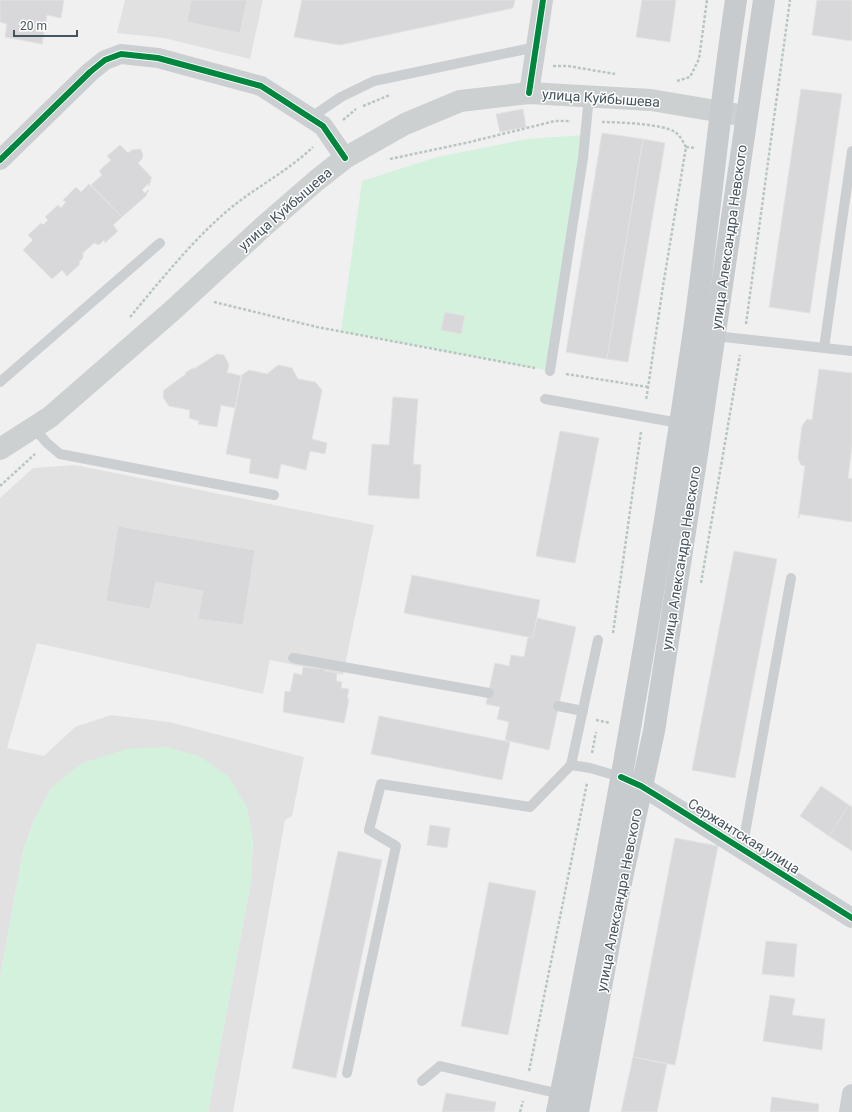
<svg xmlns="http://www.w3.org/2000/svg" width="852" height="1112" font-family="Roboto,sans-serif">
  <rect width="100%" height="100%" fill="#f1f0f0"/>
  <!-- education -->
  <g fill="#e2e1e2">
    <path d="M125,0H263L250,59L164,38L117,33Z"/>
    <path d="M75,465L374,525L343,675L270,660L263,694L37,643L7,748L44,756L75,727L111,715L169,722L304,757L292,816L285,820L233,1112H208L251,881L253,841L52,787L34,820L23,851L0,977V498L33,468Z"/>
  </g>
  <!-- green -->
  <g fill="#d4f1dd">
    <path d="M584,135L550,371L341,331L362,181L437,157L527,139Z"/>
    <path d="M166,747L199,756L228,776L247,807L253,841L251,881L208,1112H0V977L23,851L34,820L52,787L82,763L127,749Z"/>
  </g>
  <!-- building -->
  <g fill="#d8d8da" stroke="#e2e2e3">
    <path d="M0,0H64L61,18L47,15L42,44L5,37L7,24L0,22Z"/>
    <path d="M191,0H247L240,33L187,22Z"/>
    <path d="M302,0H515L513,8L340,45L294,37Z"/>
    <path d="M642,0H676L670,42L636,37Z"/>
    <path d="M817,0H852V41L812,35Z"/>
    <path d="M801,89L842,94L810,313L769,307Z"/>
    <path d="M523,109L526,127L500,132L496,114Z"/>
    <path d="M602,133L643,139L607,359L566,352Z"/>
    <path d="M643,139L665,143L628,362L607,359Z"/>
    <path d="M120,145L128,153L132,150L140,149L142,152L143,156L142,159L138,163L152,178L150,180L151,181L149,184L150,185L149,186L148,184L142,190L145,193L148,190L149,191L146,194L147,195L122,217L91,185L102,175L99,171L111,160L107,156Z"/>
    <path d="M89,184L122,217L113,225L118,231L105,243L104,240L99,245L94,243L83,253V258L79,262L80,264L67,276L62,270L52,279L23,250L33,240L28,235L41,223L43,225L48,220L45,217L58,205L61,208L66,202L63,200L76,187L81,192Z"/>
    <path d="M445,312L465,316L461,334L441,330Z"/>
    <path d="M217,354L224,355L229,365L227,373H230L241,376L235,408L221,405L217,427L198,424L199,421L189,418L190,410L169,406L163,397L164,390L186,374L185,373L193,368L194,369Z"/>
    <path d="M278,365L292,368L298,379L315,382L322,390L312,439L327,443L325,454L310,451L306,470L281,464L278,479L249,473L251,459L226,454L242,375L249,370L267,374Z"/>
    <path d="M819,369L852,373V446L848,478L852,479V522L799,514V518H798L805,466L801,465L798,458L802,426L807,419L812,420Z"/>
    <path d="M393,397L418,399L413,464L421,465L419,499L368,495L372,444L389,445Z"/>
    <path d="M560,431L599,438L575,563L536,556Z"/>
    <path d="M118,526L255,550L243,625L198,619L203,591L156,582L150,609L106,601Z"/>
    <path d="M734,551L777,559L735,778L692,770Z"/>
    <path d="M412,575L540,600L533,638L404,613Z"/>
    <path d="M537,618L576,627L549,750L505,740L509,722L497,719L500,707L486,704L495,663L509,666L511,655L524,657L528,637L533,638Z"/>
    <path d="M303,667L325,669L324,671L337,673L336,681L342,682L341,688L349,689L347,698L349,699L344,723L283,712L285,691L290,692L294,673L302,675Z"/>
    <path d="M379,716L510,742L502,780L371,754Z"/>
    <path d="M821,786L849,805L829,836L800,816Z"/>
    <path d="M849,805L852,807V851L829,836Z"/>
    <path d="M430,825L450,828L447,848L427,845Z"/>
    <path d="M675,838L718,846L675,1065L633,1057Z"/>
    <path d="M338,851L382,860L336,1078L292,1068Z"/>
    <path d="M489,882L536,891L508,1035L461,1026Z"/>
    <path d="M766,941L797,944L794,977L762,974Z"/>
    <path d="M770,995L795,999L792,1015L825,1019L822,1050L763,1041Z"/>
    <path d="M633,1057L667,1064L657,1112H621Z"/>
    <path d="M446,1093L496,1102L494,1112H442Z"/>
    <path d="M772,1097L819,1104L818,1112H770Z"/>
  </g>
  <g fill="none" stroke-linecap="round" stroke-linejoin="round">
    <!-- path -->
    <g stroke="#b8c6c0" stroke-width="2.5" stroke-dasharray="3 2" stroke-linecap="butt">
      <path d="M553,66H568L615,74"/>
      <path d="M677,81L690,77L699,59L707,0"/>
      <path d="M363,106L390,95"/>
      <path d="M343,120L356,109"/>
      <path d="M602,122C617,122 663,124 675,132C680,135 683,142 686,147L663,286L646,401"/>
      <path d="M686,147L696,148"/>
      <path d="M390,159L470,142L555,121H571"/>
      <path d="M214,302L317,327L535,368"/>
      <path d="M130,317C161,280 191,242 227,211C254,188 287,172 313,147"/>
      <path d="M746,324L790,0"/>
      <path d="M566,374L648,387"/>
      <path d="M0,486L35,454"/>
      <path d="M701,583L740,355"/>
      <path d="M613,633L641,432"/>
      <path d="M596,720L610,723"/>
      <path d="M592,753L596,732"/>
      <path d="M529,1071L587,783"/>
      <path d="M520,1112L523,1101"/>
    </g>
    <!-- lane -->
    <g stroke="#cccfd1" stroke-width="10">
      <path d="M310,118L341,97L374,81L536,47"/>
      <path d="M715,336L852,351"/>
      <path d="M824,348L852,151"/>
      <path d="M550,371L583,158L589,96"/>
      <path d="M0,382L160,243"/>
      <path d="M545,399L679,423"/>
      <path d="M34,428L47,443L60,454L274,495"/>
      <path d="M293,658L489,693"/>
      <path d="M558,706L583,711"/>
      <path d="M571,765L590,768L621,777"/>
      <path d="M742,850L791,578"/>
      <path d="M347,1073L396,846L369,830L381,784L530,807L571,765L598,640"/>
      <path d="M422,1081L440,1066L560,1094"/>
    </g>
    <!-- street -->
    <g stroke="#cccfd1" stroke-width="20">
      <path d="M529,93L543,0"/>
      <path d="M0,160L90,72L105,60L121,54L158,58L261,86L323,126L345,158"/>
      <path d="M628,780L641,786L659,797L852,918"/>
      <path d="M849,1112L852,1094"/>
    </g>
    <!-- secondary -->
    <path stroke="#ccd0d1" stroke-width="22" d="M0,449L50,417L173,310L264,226L317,180L345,158L405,124L460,101L529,93L651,100L746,116"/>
    <!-- primary -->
    <g stroke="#c7cbce" stroke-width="22">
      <path d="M557,1112C610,855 655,597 693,337C709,225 719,112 736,0"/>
      <path d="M578,1112L617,901L654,731L698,448L764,0"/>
    </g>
    <!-- cycleway casing -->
    <g stroke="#fff" stroke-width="8">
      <g id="cycleway">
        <path d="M529,93L543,0"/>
        <path d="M0,160L90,72L105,60L121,54L158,58L261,86L323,126L345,158"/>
        <path d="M621,777L641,786L659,797L852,918"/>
      </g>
    </g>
    <!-- cycleway -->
    <use href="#cycleway" stroke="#00873e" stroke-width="6"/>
  </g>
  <g text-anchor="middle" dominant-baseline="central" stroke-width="3" stroke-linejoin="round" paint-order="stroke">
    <!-- street labels -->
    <g font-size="14" fill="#46545d" stroke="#fff">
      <text transform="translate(601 98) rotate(4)">улица Куйбышева</text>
      <text transform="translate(285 209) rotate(-41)">улица Куйбышева</text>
      <text transform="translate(729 237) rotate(-82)">улица Александра Невского</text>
      <text transform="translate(681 558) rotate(-81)">улица Александра Невского</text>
      <text transform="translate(744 836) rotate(32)">Сержантская улица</text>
      <text transform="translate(619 900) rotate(-79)">улица Александра Невского</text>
    </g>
  </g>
  <!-- scale -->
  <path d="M14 30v6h63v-6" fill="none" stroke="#46545d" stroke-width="2"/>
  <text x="20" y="30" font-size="12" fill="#46545d" stroke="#ffffff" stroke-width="3" paint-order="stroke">20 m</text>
</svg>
